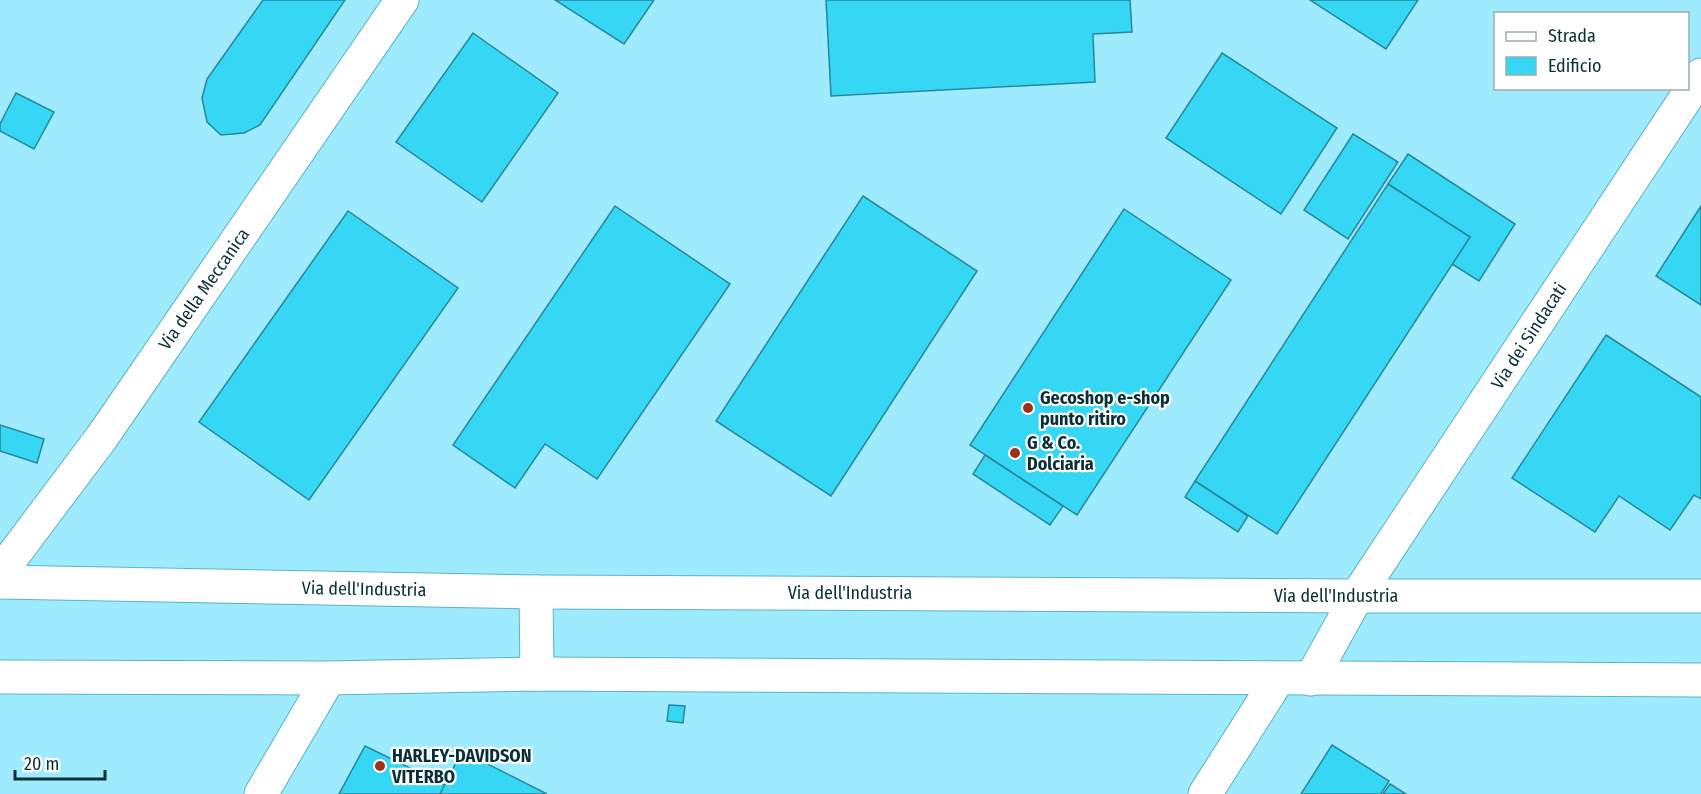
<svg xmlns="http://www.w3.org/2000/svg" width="1701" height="794" font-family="'Fira Sans Condensed',sans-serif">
  <rect width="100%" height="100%" fill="#c0f2fe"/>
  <!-- built -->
  <path fill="#9eebfd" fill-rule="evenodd" d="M0,0H1701V794H0ZM1496,14H1688V88H1496Z"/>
  <!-- building -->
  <g fill="#35d7f5" stroke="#28879a" stroke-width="1.5">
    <path d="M263,0H345L260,125L244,133L221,135L207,122L202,98L207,79Z"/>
    <path d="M555,0H654L624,44Z"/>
    <path d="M826,0H1130L1132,32L1093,34L1095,82L831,96Z"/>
    <path d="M1310,0H1418L1386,49Z"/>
    <path d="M473,33L558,93L482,202L396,142Z"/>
    <path d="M1222,53L1337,128L1281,214L1166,138Z"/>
    <path d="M16,93L54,112L34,149L0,131V124Z"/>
    <path d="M1353,134L1398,162L1348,239L1304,210Z"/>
    <path d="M1408,154L1515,224L1479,281L1452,264L1470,237L1388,184Z"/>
    <path d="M1388,184L1470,237L1277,534L1195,481Z"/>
    <path d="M863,196L977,271L831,496L716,421Z"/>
    <path d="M615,206L730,284L597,479L545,444L515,488L453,445Z"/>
    <path d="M1701,206V305L1656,276Z"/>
    <path d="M1124,209L1231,280L1077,515L970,445Z"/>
    <path d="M348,211L458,288L309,500L199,422Z"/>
    <path d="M1606,335L1701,397V499L1694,495L1670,530L1619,496L1595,532L1512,478Z"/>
    <path d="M0,425L44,439L37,463L0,451Z"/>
    <path d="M985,455L1063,506L1050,525L973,474Z"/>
    <path d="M1195,481L1248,516L1238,532L1185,497Z"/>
    <path d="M669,705L685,706L683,723L667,721Z"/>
    <path d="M1332,745L1389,781L1381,794H1301Z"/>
    <path d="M365,746L445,785L440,794H339Z"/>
    <path d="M462,751L547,794H440Z"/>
    <path d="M1390,784L1406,794H1383Z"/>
  </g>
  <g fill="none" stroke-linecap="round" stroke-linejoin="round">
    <!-- minor casing -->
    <g stroke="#5ab3c6" stroke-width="35">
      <g id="minor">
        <path d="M0,573L102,437L402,0"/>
        <path d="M0,582L536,592L1357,596H1701"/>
        <path d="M536,592L537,674"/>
        <path d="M0,677L329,678L537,674L1701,680"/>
        <path d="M1311,679L1357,596L1701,75"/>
        <path d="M261,794L329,678"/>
        <path d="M1205,794L1278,679"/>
      </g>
    </g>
    <!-- minor -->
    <use href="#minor" stroke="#fff" stroke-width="33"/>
  </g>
  <!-- markers -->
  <g fill="#9a311a" stroke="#fff" stroke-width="2">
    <circle cx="1028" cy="408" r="6"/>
    <circle cx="1015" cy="453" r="6"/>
    <circle cx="380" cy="766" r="6"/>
  </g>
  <g text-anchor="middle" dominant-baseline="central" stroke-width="4.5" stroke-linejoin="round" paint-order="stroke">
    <!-- street labels -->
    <g font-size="18" fill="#083038" stroke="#fff">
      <text transform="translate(204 289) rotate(-55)">Via della Meccanica</text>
      <text transform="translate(1529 336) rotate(-57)">Via dei Sindacati</text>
      <text transform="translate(364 589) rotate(1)">Via dell'Industria</text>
      <text x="850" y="593">Via dell'Industria</text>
      <text x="1336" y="596">Via dell'Industria</text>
    </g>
    <!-- poi labels -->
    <g font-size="18" font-weight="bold" fill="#083038" stroke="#fff" text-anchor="start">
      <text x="1040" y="398">Gecoshop e-shop<tspan x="1040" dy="21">punto ritiro</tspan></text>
      <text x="1027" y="443">G &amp; Co.<tspan x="1027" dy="21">Dolciaria</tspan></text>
      <text x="392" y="756">HARLEY-DAVIDSON<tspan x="392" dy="21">VITERBO</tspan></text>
    </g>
  </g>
  <!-- legend -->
  <rect x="1494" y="12" width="195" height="78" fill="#ffffff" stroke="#9cacaf" stroke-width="1.5"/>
  <rect x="1506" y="32" width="30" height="9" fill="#ffffff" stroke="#9cacaf" stroke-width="1.5"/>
  <text x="1548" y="42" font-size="18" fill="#083038">Strada</text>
  <rect x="1506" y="57" width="30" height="18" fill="#35d7f5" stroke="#9cacaf" stroke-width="1.5"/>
  <text x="1548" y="72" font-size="18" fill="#083038">Edificio</text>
  <!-- scale -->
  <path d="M15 770v9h90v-9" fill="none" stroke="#083038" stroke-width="3"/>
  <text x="24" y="770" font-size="18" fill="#083038" stroke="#ffffff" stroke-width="4.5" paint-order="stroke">20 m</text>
</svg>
